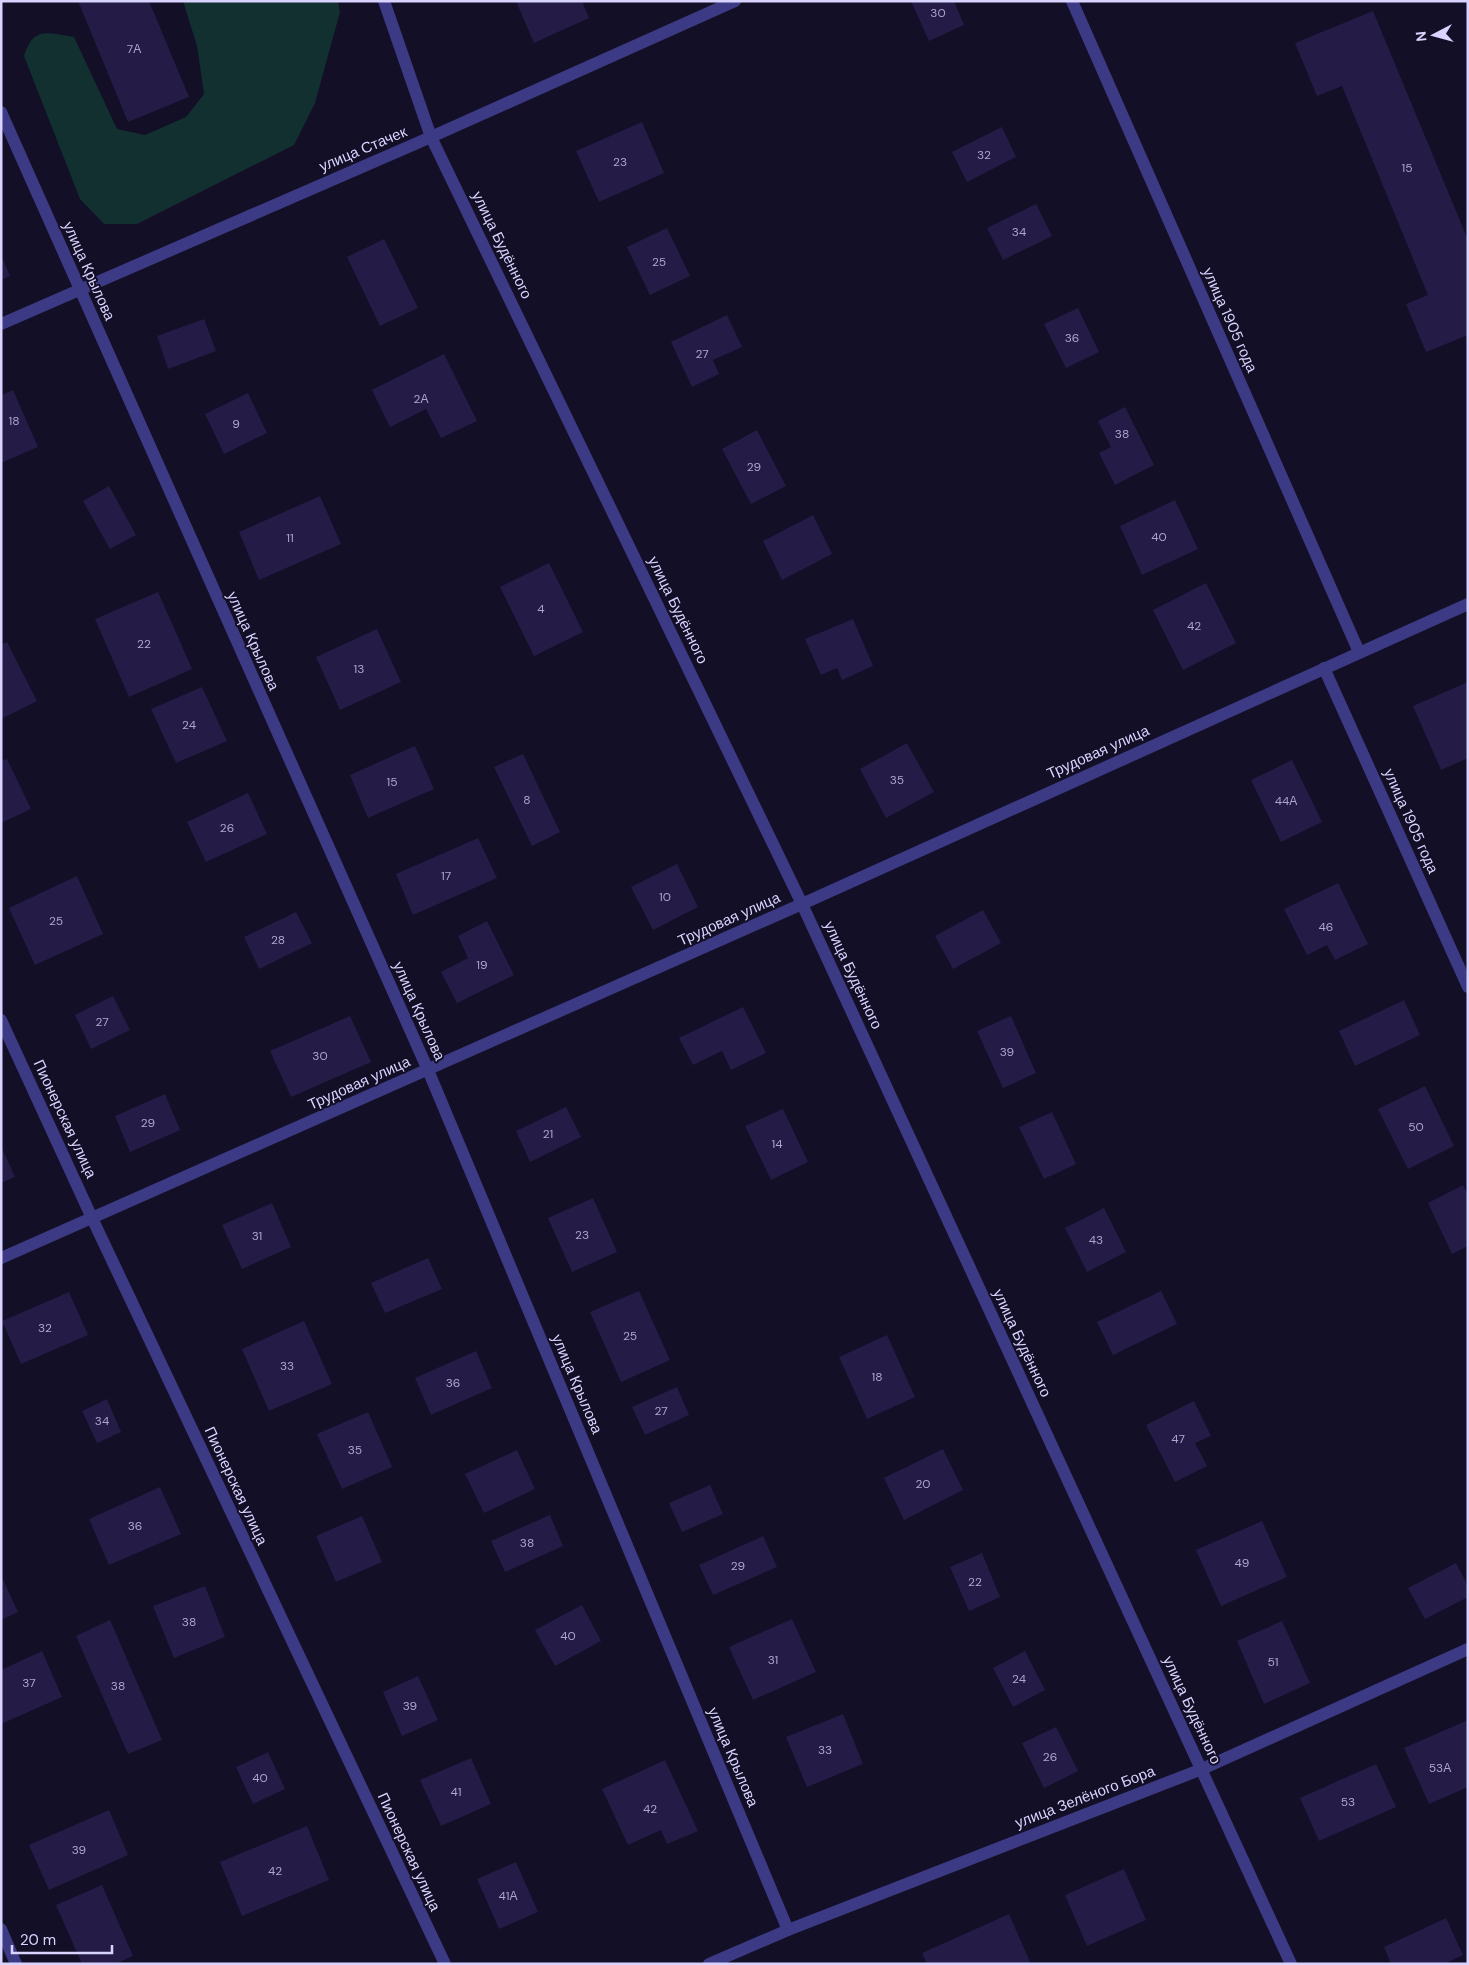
<svg xmlns="http://www.w3.org/2000/svg" width="1469" height="1965" font-family="'DM Sans',sans-serif">
  <rect width="100%" height="100%" fill="#130f26"/>
  <!-- green -->
  <path fill="#12302f" d="M183,1H338L340,12L315,103L294,145L137,224H104L80,199L24,56C33,26 48,33 74,37L117,129L145,135L186,117L204,94L197,46Z"/>
  <!-- building -->
  <g fill="#241b47">
    <path d="M78,1H149L189,97L128,122Z"/>
    <path d="M516,1H582L589,18L534,43Z"/>
    <path d="M911,1H954L964,25L929,41Z"/>
    <path d="M1373,11L1468,240V335L1426,352L1406,304L1428,295L1342,86L1317,96L1295,43Z"/>
    <path d="M642,122L664,173L599,202L576,151Z"/>
    <path d="M1002,127L1016,157L967,182L952,152Z"/>
    <path d="M1036,204L1052,236L1003,260L987,228Z"/>
    <path d="M667,228L690,276L650,295L627,247Z"/>
    <path d="M384,239L418,308L380,326L347,257Z"/>
    <path d="M1,255L10,276L1,280Z"/>
    <path d="M1078,308L1099,352L1066,368L1044,324Z"/>
    <path d="M727,315L742,347L713,360L719,374L692,387L671,342Z"/>
    <path d="M204,319L216,351L168,369L157,336Z"/>
    <path d="M444,354L477,421L441,438L426,409L390,427L372,390Z"/>
    <path d="M13,390L38,447L1,463V395Z"/>
    <path d="M248,393L267,433L224,454L205,414Z"/>
    <path d="M1125,407L1154,465L1115,485L1099,453L1111,447L1098,421Z"/>
    <path d="M757,430L786,486L751,504L722,449Z"/>
    <path d="M109,486L136,535L110,549L83,501Z"/>
    <path d="M320,496L341,544L259,580L239,532Z"/>
    <path d="M1175,500L1198,549L1142,575L1120,526Z"/>
    <path d="M813,515L832,554L782,580L763,541Z"/>
    <path d="M549,563L583,632L534,656L500,587Z"/>
    <path d="M1206,583L1236,643L1183,670L1153,610Z"/>
    <path d="M158,592L192,669L129,697L95,619Z"/>
    <path d="M853,619L873,666L842,680L837,668L821,675L805,639Z"/>
    <path d="M377,629L401,682L340,710L316,657Z"/>
    <path d="M7,642L37,701L1,719V645Z"/>
    <path d="M1468,682V758L1441,770L1413,706Z"/>
    <path d="M202,687L227,741L176,763L151,709Z"/>
    <path d="M907,743L934,792L886,818L860,769Z"/>
    <path d="M415,746L434,789L368,818L350,775Z"/>
    <path d="M523,754L560,832L532,846L494,767Z"/>
    <path d="M7,759L31,809L1,823V761Z"/>
    <path d="M1292,760L1322,822L1281,842L1251,780Z"/>
    <path d="M248,793L267,834L206,862L187,822Z"/>
    <path d="M478,838L497,878L413,915L396,874Z"/>
    <path d="M677,864L698,907L653,930L631,887Z"/>
    <path d="M77,876L103,934L35,965L9,908Z"/>
    <path d="M1338,883L1368,944L1335,960L1327,945L1307,955L1284,909Z"/>
    <path d="M983,910L1001,943L953,969L935,936Z"/>
    <path d="M296,912L312,943L259,969L244,937Z"/>
    <path d="M487,921L514,975L457,1003L441,972L468,958L458,936Z"/>
    <path d="M113,996L130,1030L91,1049L75,1015Z"/>
    <path d="M1404,1000L1420,1035L1355,1066L1339,1031Z"/>
    <path d="M743,1007L766,1053L731,1070L722,1051L693,1065L679,1038Z"/>
    <path d="M350,1016L371,1062L291,1097L270,1051Z"/>
    <path d="M1011,1016L1036,1073L1003,1088L977,1031Z"/>
    <path d="M1425,1086L1454,1146L1408,1169L1378,1109Z"/>
    <path d="M165,1094L180,1130L130,1152L115,1116Z"/>
    <path d="M566,1107L581,1137L530,1162L516,1131Z"/>
    <path d="M783,1109L808,1162L771,1180L745,1126Z"/>
    <path d="M1052,1112L1076,1164L1044,1179L1019,1127Z"/>
    <path d="M1,1146L15,1177L1,1183Z"/>
    <path d="M1463,1185L1468,1195V1246L1452,1254L1428,1203Z"/>
    <path d="M593,1198L617,1252L572,1272L548,1218Z"/>
    <path d="M272,1203L291,1247L242,1269L222,1225Z"/>
    <path d="M1104,1208L1126,1252L1087,1272L1065,1228Z"/>
    <path d="M428,1258L442,1289L385,1313L371,1283Z"/>
    <path d="M639,1291L670,1360L621,1382L590,1312Z"/>
    <path d="M1161,1291L1177,1324L1113,1355L1097,1322Z"/>
    <path d="M69,1292L88,1335L21,1364L2,1321Z"/>
    <path d="M304,1321L332,1384L269,1411L242,1349Z"/>
    <path d="M887,1335L915,1397L867,1419L839,1357Z"/>
    <path d="M476,1351L492,1388L431,1415L415,1378Z"/>
    <path d="M677,1387L689,1415L645,1435L632,1407Z"/>
    <path d="M107,1399L121,1432L97,1443L82,1411Z"/>
    <path d="M1194,1401L1211,1436L1195,1443L1207,1466L1175,1482L1146,1425Z"/>
    <path d="M368,1412L392,1467L342,1489L317,1434Z"/>
    <path d="M943,1449L963,1490L904,1520L884,1478Z"/>
    <path d="M517,1450L535,1489L484,1513L465,1474Z"/>
    <path d="M710,1485L723,1514L682,1532L669,1503Z"/>
    <path d="M160,1487L181,1534L109,1565L89,1519Z"/>
    <path d="M550,1515L563,1546L505,1572L491,1541Z"/>
    <path d="M362,1516L382,1562L336,1582L316,1536Z"/>
    <path d="M1262,1521L1287,1577L1221,1606L1196,1550Z"/>
    <path d="M763,1536L777,1567L713,1595L699,1565Z"/>
    <path d="M982,1553L1000,1597L969,1611L950,1567Z"/>
    <path d="M1456,1563L1468,1586V1597L1425,1619L1408,1588Z"/>
    <path d="M1,1575L18,1612L1,1620Z"/>
    <path d="M205,1586L225,1637L174,1658L153,1606Z"/>
    <path d="M582,1605L601,1641L555,1666L535,1630Z"/>
    <path d="M792,1619L816,1672L753,1700L729,1647Z"/>
    <path d="M110,1620L162,1740L128,1754L76,1636Z"/>
    <path d="M1282,1621L1310,1683L1264,1704L1237,1641Z"/>
    <path d="M42,1651L62,1697L1,1724V1670Z"/>
    <path d="M1025,1651L1045,1690L1013,1707L993,1668Z"/>
    <path d="M418,1676L438,1720L402,1736L383,1692Z"/>
    <path d="M843,1714L863,1764L807,1787L786,1737Z"/>
    <path d="M1468,1720V1787L1429,1804L1404,1748Z"/>
    <path d="M1056,1727L1078,1771L1044,1788L1022,1743Z"/>
    <path d="M268,1752L285,1789L253,1804L236,1767Z"/>
    <path d="M471,1758L491,1804L441,1826L420,1780Z"/>
    <path d="M665,1760L698,1831L667,1844L661,1830L628,1845L602,1789Z"/>
    <path d="M1376,1764L1396,1807L1319,1841L1300,1798Z"/>
    <path d="M109,1810L128,1855L49,1890L29,1845Z"/>
    <path d="M307,1826L329,1880L242,1916L220,1862Z"/>
    <path d="M516,1862L538,1912L499,1929L477,1879Z"/>
    <path d="M1124,1869L1146,1920L1087,1946L1065,1895Z"/>
    <path d="M102,1885L133,1956L115,1964H82L56,1905Z"/>
    <path d="M1009,1914L1031,1964H927L922,1953Z"/>
    <path d="M1446,1918L1463,1955L1444,1964H1391L1384,1947Z"/>
  </g>
  <g fill="none" stroke-linecap="round" stroke-linejoin="round">
    <!-- minor -->
    <g stroke="#3d3a85" stroke-width="12">
      <path d="M384,1L431,137L802,904L1291,1964"/>
      <path d="M1072,1L1359,652"/>
      <path d="M1,112L428,1070L788,1930"/>
      <path d="M1,324L431,137L735,1"/>
      <path d="M1324,668L1468,987"/>
      <path d="M1,1258L802,904L1468,604"/>
      <path d="M1,1929L16,1964"/>
      <path d="M709,1964L788,1930L1202,1769L1468,1649"/>
    </g>
    <!-- tertiary -->
    <path stroke="#3d3a85" stroke-width="12" d="M1,1020L92,1218L445,1964"/>
  </g>
  <g text-anchor="middle" dominant-baseline="central" stroke-width="4" stroke-linejoin="round" paint-order="stroke">
    <!-- number labels -->
    <g font-size="12" fill="#aca6d1">
      <text x="938" y="13">30</text>
      <text x="134" y="49">7А</text>
      <text x="984" y="155">32</text>
      <text x="620" y="162">23</text>
      <text x="1407" y="168">15</text>
      <text x="1019" y="232">34</text>
      <text x="659" y="262">25</text>
      <text x="1072" y="338">36</text>
      <text x="702" y="354">27</text>
      <text x="421" y="399">2А</text>
      <text x="14" y="421">18</text>
      <text x="236" y="424">9</text>
      <text x="1122" y="434">38</text>
      <text x="754" y="467">29</text>
      <text x="1159" y="537">40</text>
      <text x="290" y="538">11</text>
      <text x="541" y="609">4</text>
      <text x="1194" y="626">42</text>
      <text x="144" y="644">22</text>
      <text x="359" y="669">13</text>
      <text x="189" y="725">24</text>
      <text x="897" y="780">35</text>
      <text x="392" y="782">15</text>
      <text x="527" y="800">8</text>
      <text x="1286" y="801">44А</text>
      <text x="227" y="828">26</text>
      <text x="446" y="876">17</text>
      <text x="665" y="897">10</text>
      <text x="56" y="921">25</text>
      <text x="1326" y="927">46</text>
      <text x="278" y="940">28</text>
      <text x="482" y="965">19</text>
      <text x="102" y="1022">27</text>
      <text x="1007" y="1052">39</text>
      <text x="320" y="1056">30</text>
      <text x="148" y="1123">29</text>
      <text x="1416" y="1127">50</text>
      <text x="548" y="1134">21</text>
      <text x="777" y="1144">14</text>
      <text x="582" y="1235">23</text>
      <text x="257" y="1236">31</text>
      <text x="1096" y="1240">43</text>
      <text x="45" y="1328">32</text>
      <text x="630" y="1336">25</text>
      <text x="287" y="1366">33</text>
      <text x="877" y="1377">18</text>
      <text x="453" y="1383">36</text>
      <text x="661" y="1411">27</text>
      <text x="102" y="1421">34</text>
      <text x="1178" y="1439">47</text>
      <text x="355" y="1450">35</text>
      <text x="923" y="1484">20</text>
      <text x="135" y="1526">36</text>
      <text x="527" y="1543">38</text>
      <text x="1242" y="1563">49</text>
      <text x="738" y="1566">29</text>
      <text x="975" y="1582">22</text>
      <text x="189" y="1622">38</text>
      <text x="568" y="1636">40</text>
      <text x="773" y="1660">31</text>
      <text x="1273" y="1662">51</text>
      <text x="1019" y="1679">24</text>
      <text x="29" y="1683">37</text>
      <text x="118" y="1686">38</text>
      <text x="410" y="1706">39</text>
      <text x="825" y="1750">33</text>
      <text x="1050" y="1757">26</text>
      <text x="1440" y="1768">53А</text>
      <text x="260" y="1778">40</text>
      <text x="456" y="1792">41</text>
      <text x="1348" y="1802">53</text>
      <text x="650" y="1809">42</text>
      <text x="79" y="1850">39</text>
      <text x="275" y="1871">42</text>
      <text x="508" y="1896">41А</text>
    </g>
    <!-- street labels -->
    <g font-size="15" fill="#d9d4ff" stroke="#130f26">
      <text transform="translate(363 149) rotate(-23)">улица Стачек</text>
      <text transform="translate(502 245) rotate(64)">улица Будённого</text>
      <text transform="translate(89 271) rotate(66)">улица Крылова</text>
      <text transform="translate(1230 320) rotate(66)">улица 1905 года</text>
      <text transform="translate(678 610) rotate(64)">улица Будённого</text>
      <text transform="translate(253 641) rotate(66)">улица Крылова</text>
      <text transform="translate(1098 752) rotate(-24)">Трудовая улица</text>
      <text transform="translate(1411 821) rotate(66)">улица 1905 года</text>
      <text transform="translate(729 919) rotate(-24)">Трудовая улица</text>
      <text transform="translate(853 975) rotate(65)">улица Будённого</text>
      <text transform="translate(419 1011) rotate(66)">улица Крылова</text>
      <text transform="translate(359 1083) rotate(-24)">Трудовая улица</text>
      <text transform="translate(65 1119) rotate(65)">Пионерская улица</text>
      <text transform="translate(1022 1343) rotate(65)">улица Будённого</text>
      <text transform="translate(577 1384) rotate(67)">улица Крылова</text>
      <text transform="translate(236 1486) rotate(65)">Пионерская улица</text>
      <text transform="translate(1192 1710) rotate(65)">улица Будённого</text>
      <text transform="translate(733 1757) rotate(67)">улица Крылова</text>
      <text transform="translate(1085 1797) rotate(-21)">улица Зелёного Бора</text>
      <text transform="translate(409 1852) rotate(65)">Пионерская улица</text>
    </g>
  </g>
  <!-- border -->
  <rect width="1469" height="1965" fill="none" stroke="#d9d4ff" stroke-width="5"/>
  <!-- north arrow -->
  <g transform="translate(1434 35) rotate(264)" stroke="#130f26" stroke-width="4" paint-order="stroke">
  <path d="M0-4L9 19L0 12L-9 19Z" fill="#d9d4ff"/>
  <text y="-8" font-size="14" font-weight="bold" text-anchor="middle" fill="#d9d4ff">N</text>
  </g>
  <!-- scale -->
  <path d="M12 1945v8h100v-8" fill="none" stroke="#d9d4ff" stroke-width="2.5"/>
  <text x="20" y="1945" font-size="15" fill="#d9d4ff" stroke="#130f26" stroke-width="4" paint-order="stroke">20 m</text>
</svg>
